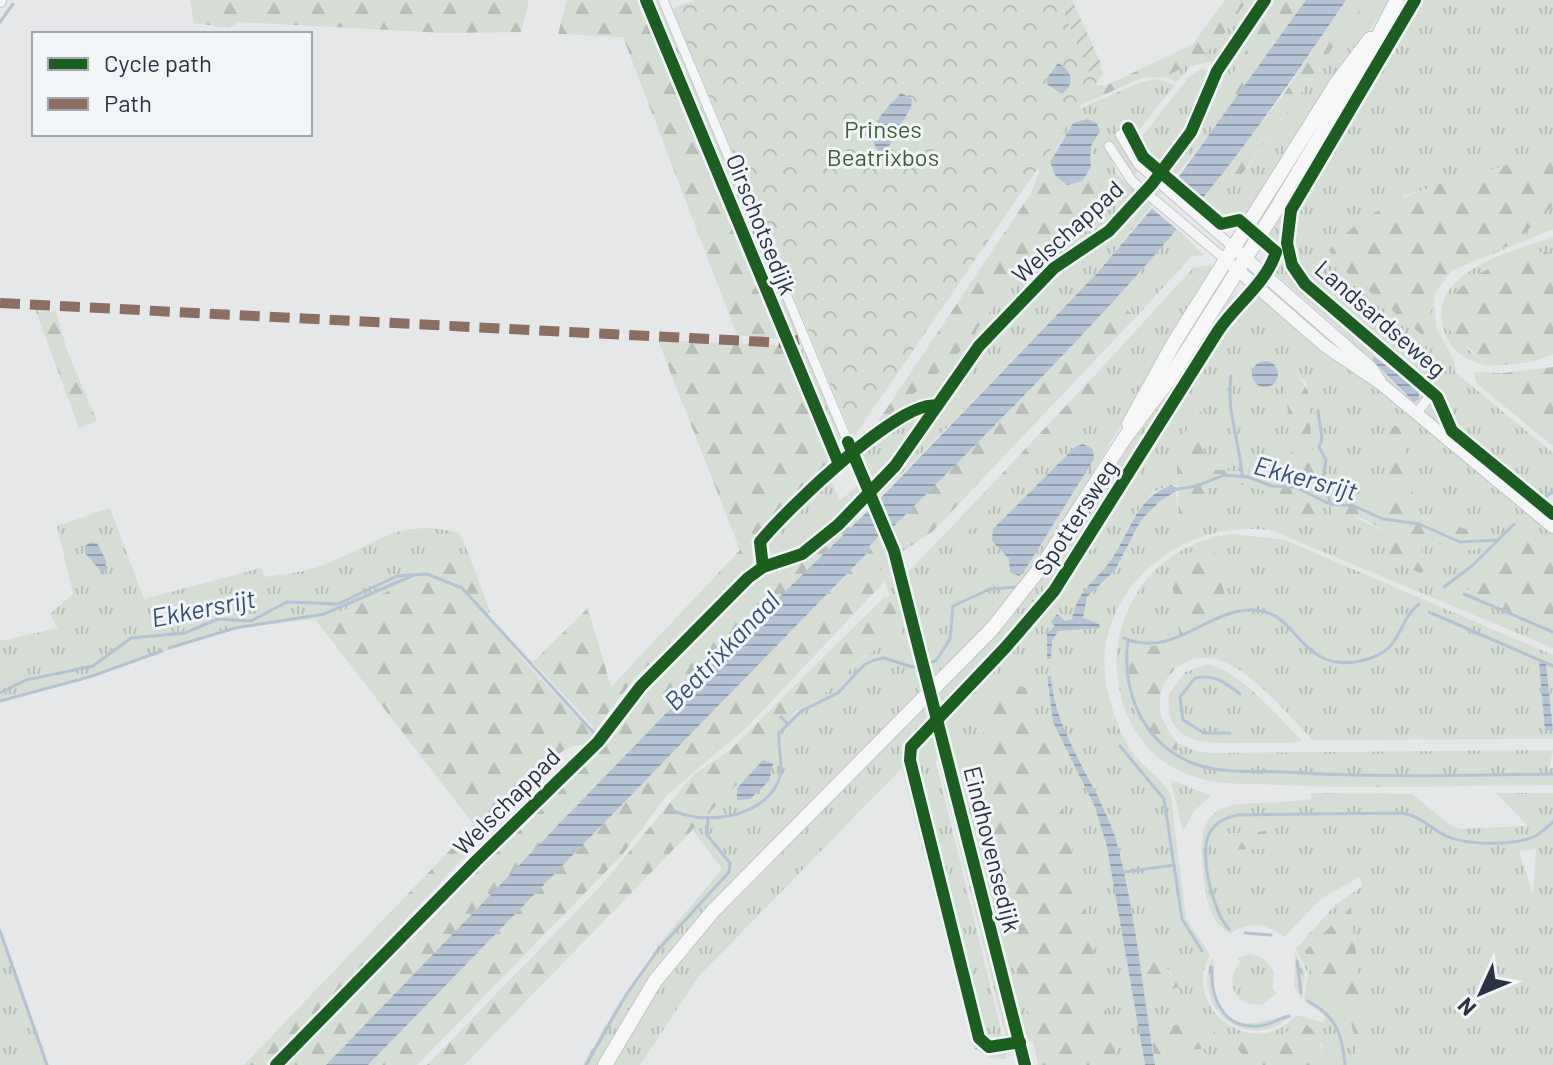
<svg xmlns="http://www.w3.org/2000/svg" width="1553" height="1065" font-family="Barlow,sans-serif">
  <defs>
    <pattern id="grass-tufts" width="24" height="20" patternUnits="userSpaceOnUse" patternTransform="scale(2)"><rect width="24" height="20" fill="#d5ddd4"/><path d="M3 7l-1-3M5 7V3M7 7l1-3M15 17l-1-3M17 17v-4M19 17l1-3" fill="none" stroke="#b7beb7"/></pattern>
    <pattern id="forest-firs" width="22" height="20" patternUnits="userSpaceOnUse" patternTransform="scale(2)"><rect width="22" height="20" fill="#d5ddd4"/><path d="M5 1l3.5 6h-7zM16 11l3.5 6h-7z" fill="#b7beb7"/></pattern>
    <pattern id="park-crowns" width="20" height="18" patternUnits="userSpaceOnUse" patternTransform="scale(2)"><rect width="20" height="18" fill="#d5ddd4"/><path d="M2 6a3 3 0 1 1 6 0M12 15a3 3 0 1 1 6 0" fill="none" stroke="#b7beb7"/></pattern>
    <pattern id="garden-furrows" width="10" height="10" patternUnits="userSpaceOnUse" patternTransform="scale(2)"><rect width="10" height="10" fill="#d5ddd4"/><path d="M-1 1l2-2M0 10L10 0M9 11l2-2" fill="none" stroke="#b7beb7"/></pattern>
    <pattern id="water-rules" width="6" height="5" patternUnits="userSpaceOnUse" patternTransform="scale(2)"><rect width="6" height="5" fill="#b3c3d4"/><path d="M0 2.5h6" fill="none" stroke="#929fae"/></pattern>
  </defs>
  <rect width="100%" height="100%" fill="#e5e7e9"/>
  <!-- grass -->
  <g fill="url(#grass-tufts)" fill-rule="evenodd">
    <path d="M648,0H658L685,65L678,71Z"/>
    <path d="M1247,0H1262L1221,60L1191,66L1177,82L1165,77L1201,57Z"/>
    <path d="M1269,0H1274L1227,85L1235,102L1098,272L880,496L877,490L915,444L981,348L1057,270L1116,227L1177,159L1197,128L1217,77Z"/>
    <path d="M1367,0H1391L1303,122L1242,219L1234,215L1223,222L1200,202L1213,185L1238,181Z"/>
    <path d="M1404,0H1411L1289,205L1283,224V245L1277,247L1264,235Z"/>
    <path d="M1420,0H1553V153L1403,196L1381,299L1423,337L1434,301L1436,327L1454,361L1455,372L1553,453V493L1542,504L1455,430L1438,394L1314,287C1292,264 1285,237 1297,207Z"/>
    <path d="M1202,68L1210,71L1211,76C1196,110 1186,139 1161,167L1141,145V138L1188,78Z"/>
    <path d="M684,72L689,73L798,333L786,340L679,75Z"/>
    <path d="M1158,79L1175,85L1138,131L1130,126L1126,129L1145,163L1133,176L1107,146L1116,173L1137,194L1101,233L1050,268L965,360L937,399L914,406L862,441L1002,296L1026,276L1041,246L1093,212L1096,169L1091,168L1090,148L1098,136L1099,125L1073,123L1055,151L1051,168L1039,173L1035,128L1141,82Z"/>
    <path d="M1553,206V229L1451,271L1514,243Z"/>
    <path d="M1177,229L1204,255L1191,257L1135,318L1116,298Z"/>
    <path d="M1553,237V256L1545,251L1484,271L1466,348L1489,366C1467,361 1451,353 1444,330C1425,270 1514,252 1553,237Z"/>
    <path d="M1284,255L1300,285L1421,390L1424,397L1418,404L1396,391L1338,328L1270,269L1278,257ZM1377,356L1419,391L1417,401H1411L1373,361V357Z"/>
    <path d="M1211,265L1210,273L1052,542L995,618L704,914L599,1065H583L615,1009L661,942L722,869L692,829L772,747C780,714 800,717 818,700C844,674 867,650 902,635L885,581L868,547L889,525L911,546L901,552L899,544L888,558L913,644L920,646L904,576L942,537L952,547L1112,386L1098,372L1193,268ZM1075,447L1012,569L1009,559L992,541L1000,524Z"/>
    <path d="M1250,291L1224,317L1051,590L999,651L913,738L908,749L975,1037L987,1049L1004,1048L1007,1059L991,1058L973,1048L902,768L699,976L640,1065H611L652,997L707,927L1023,602L1141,425L1187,366L1229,299L1239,292Z"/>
    <path d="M1257,293L1553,532V563L1521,537L1464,594L1553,632V648L1273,531C1176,514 1080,602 1110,701C1116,720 1122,740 1135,756C1147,771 1164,779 1171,797L1186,918L1210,955C1179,1009 1256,1063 1296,1015L1324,1023L1325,1016L1304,1001L1308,974L1296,949L1335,905L1363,886L1359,877L1321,899L1284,937C1267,923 1248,921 1230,934C1210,921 1207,902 1204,880C1190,782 1241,811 1311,799V793L1412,794L1451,826L1461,829L1528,826L1496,793H1553V1065H1368L1351,908L1317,990C1352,1005 1355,1031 1359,1065H1322V1044L1303,1022L1275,1039L1234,1043L1249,1065H1155L1154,1055L1207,1048L1201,1022L1149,1028L1143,996L1184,986C1167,971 1137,935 1129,913C1122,892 1123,868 1118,847C1102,787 1055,738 1051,676L1047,677C1052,739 1083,764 1099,819C1122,898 1130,984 1145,1065H1118L1045,726L1034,719L1026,688L1010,682L984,724L978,779L1033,1041L1023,1043L947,741L942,728L935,732L939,750L936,763L1004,1042L990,1045L981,1037L913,759V748L1018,637L1062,583L1227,322ZM1298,375L1306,382L1308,391L1314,477L1322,494L1231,482L1206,488L1179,527L1176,493L1160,501L1141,520L1115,570L1087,597L1083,618L1099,626L1058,631L1052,641L1057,615L1065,621L1072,618C1077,593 1100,578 1113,557C1130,531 1139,486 1177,485L1176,445L1200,413L1204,469L1293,476L1286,390ZM1390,425L1396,426L1402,434L1412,493L1411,512C1434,525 1468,525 1483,538L1481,545L1473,550L1421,535L1419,545L1424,558L1390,548L1398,537L1347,514L1334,496C1354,497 1374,509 1393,507L1381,451ZM1266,831L1268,848L1217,851L1215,835ZM1536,849L1533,895L1519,851Z"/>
    <path d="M790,347L805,350L847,447L846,453L839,459Z"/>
    <path d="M1474,372L1503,373L1496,390L1553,437V446L1476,383Z"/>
    <path d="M1435,397L1451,432L1527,495L1523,497L1425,414Z"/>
    <path d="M925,407L930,411L875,486L864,470L860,452Z"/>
    <path d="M829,476L840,501L857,486L867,493L801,549L775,557L765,553V539Z"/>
    <path d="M110,508L144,599L261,568L265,577C281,574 300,573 315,568C372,549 394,516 459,533L468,553L428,563L410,582L328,617L235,629L0,703V641L58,628L50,614L73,594L57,526Z"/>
    <path d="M1234,534L1285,540L1553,655V725L1546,663V731L1553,730V739L1313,740C1279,708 1224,628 1174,670L1169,645L1149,646L1132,642C1121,683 1143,723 1172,750H1177L1178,743L1195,751L1214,753L1553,750L1549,768H1553V785C1462,786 1370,789 1279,785C1249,783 1218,786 1189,775C1125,752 1101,671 1127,612C1147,567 1185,539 1234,534ZM1213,544L1219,615L1187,635Z"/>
    <path d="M1206,665C1239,668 1278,718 1302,741C1286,744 1268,742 1251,743C1215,743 1162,749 1169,694L1185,672Z"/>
    <path d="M942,751L1014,1034L1007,1042L939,763Z"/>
    <path d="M1171,780L1211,796L1194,811L1183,832Z"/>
    <path d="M0,926L49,1065H0Z"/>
    <path d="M1295,952L1305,972L1302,999L1294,987Z"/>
    <path d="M1250,954L1263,958L1274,971L1273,989L1277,993L1262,1005L1245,1003C1230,992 1228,977 1240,962L1237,958Z"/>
    <path d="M1212,958C1216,971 1211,984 1216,997C1235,1046 1281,1010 1291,1016C1249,1055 1190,1009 1212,958Z"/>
  </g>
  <!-- forest -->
  <g fill="url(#forest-firs)">
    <path d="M190,0H529L521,32L445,33L238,22L229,28L194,23Z"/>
    <path d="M567,0H643L744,243L780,339L737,335L623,37L558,34Z"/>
    <path d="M1225,0H1247L1219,41L1201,57L1165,77L1142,78L1035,125L1060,4L1095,85L1105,86L1193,44Z"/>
    <path d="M1274,0H1306L1235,102L1227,85Z"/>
    <path d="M1346,0H1367L1237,181L1213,185L1282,97Z"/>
    <path d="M1553,153V206L1514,243L1451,271L1436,292L1424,337L1338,265L1329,250C1384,188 1476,175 1553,153Z"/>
    <path d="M1051,168L1067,185L1089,173L1091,168L1105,175L1111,184L1093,212L1041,246V256L1026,276L1002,296L954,359L873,429L1031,193L1039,173Z"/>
    <path d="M1545,251L1553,256V354L1533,362L1489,366L1449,330C1449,323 1448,312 1450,305C1463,269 1514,260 1545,251Z"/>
    <path d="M1116,298L1135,318L933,531L911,546L892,528Z"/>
    <path d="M35,309L56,312L68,353L97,421L79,428Z"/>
    <path d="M658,340L784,345L836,462L756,541C753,567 754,567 732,583L634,679L595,730L600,736C588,748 571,742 559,754L271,1065H244L474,825L315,619L328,617L410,582L428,563L468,553L490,611L487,615L530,668L592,733L593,726L533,662L588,608L611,687L740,550Z"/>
    <path d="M1553,367V437L1496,390L1503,373Z"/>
    <path d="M1098,372L1113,385L952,547L942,537Z"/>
    <path d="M1298,375L1308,391L1314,477L1322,494L1321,530L1298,523L1297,500L1232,482L1206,489L1209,516L1179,527L1176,445L1201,411L1205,469L1293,475L1286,390L1291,378Z"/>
    <path d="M1390,425L1397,426L1402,434L1413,493L1411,512C1434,526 1466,524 1483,537L1481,545L1461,553L1421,536L1419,545L1426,570L1421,573L1388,561L1386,555L1397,537L1362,518L1332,515L1330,504L1334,496C1354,497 1374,509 1393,507L1381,451L1383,431Z"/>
    <path d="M854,516L858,520L326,1065H281L612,732L640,694L749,580L785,562L805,557Z"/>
    <path d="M1521,536L1553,563V632L1464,594Z"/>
    <path d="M1212,543L1229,612L1180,639L1170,567L1186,554Z"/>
    <path d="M871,549L885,581L748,726L668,794L622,855L417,1065H368Z"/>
    <path d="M891,596L902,635L864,656L815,703L796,711L775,735L773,747L464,1065H427L599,888L694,774L729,751L884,597Z"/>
    <path d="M1131,642L1149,646L1169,645L1174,670C1151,695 1158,720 1178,743L1177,751C1137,737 1123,678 1131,642Z"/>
    <path d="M1010,682L1026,688L1034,719L1045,725L1118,1065H1038L978,779L987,699Z"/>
    <path d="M1266,831L1268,848L1217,851L1214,835Z"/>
    <path d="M1351,907L1368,1065H1359C1355,1031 1352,1005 1317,990L1305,951Z"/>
    <path d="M1129,914L1170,974L1183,978L1184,986L1143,996Z"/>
    <path d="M1201,1022L1215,1032V1042L1207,1048L1154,1055L1149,1028Z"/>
    <path d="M1303,1022C1319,1034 1323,1045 1322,1065H1249L1234,1043L1236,1038L1275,1039Z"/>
  </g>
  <!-- park -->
  <path fill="url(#park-crowns)" d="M694,0H1071L1103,73L853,438L673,9Z"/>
  <!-- garden -->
  <path fill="url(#garden-furrows)" d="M1072,0L1102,66L1089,72L1060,3Z"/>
  <!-- water -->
  <g fill="url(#water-rules)">
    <path d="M1306,0H1346C1293,79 1239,157 1177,229C1088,334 989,431 892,528L889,526L869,546L871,549L368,1065H326L764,612L871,508L1098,272L1180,175Z"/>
    <path d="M1058,63C1072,70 1076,84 1062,94L1047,84V78Z"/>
    <path d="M901,93L912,99L911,107L888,148L880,153C861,131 886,109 901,93Z"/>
    <path d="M1087,119L1097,123L1100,131L1090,148L1091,168L1082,181L1067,185L1055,175L1050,162L1073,123Z"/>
    <path d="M1374,356L1419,391V399L1414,402L1372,360Z"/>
    <circle cx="1265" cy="374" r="13"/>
    <path d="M1083,444L1093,449L1094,459L1028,565L1019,576L1010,572L1009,559L992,541L993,529L1075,447Z"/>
    <path d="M1171,485L1180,489L1160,501L1141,520L1115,570L1087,597L1083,618L1099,624L1100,628L1058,631L1052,641L1051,659H1047V633L1055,626L1051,622L1057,614L1065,621L1072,619C1079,586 1097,582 1113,557C1132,527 1136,499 1171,485Z"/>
    <path d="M90,542L97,543L106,561L104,575L85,553V546Z"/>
    <path d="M1539,660L1546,663L1553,730L1545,731Z"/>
    <path d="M1047,676H1051C1055,738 1102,787 1118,847C1136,916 1143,994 1155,1065H1145L1107,847L1095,807L1053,722Z"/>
    <path d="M763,760L773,764L769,781L750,799L737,800V788Z"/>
  </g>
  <!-- pier -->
  <g fill="#e5e7e9">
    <path d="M1174,176L1204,203L1180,232L1149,206Z"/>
    <path d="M877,493L894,531L882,538L868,505Z"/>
  </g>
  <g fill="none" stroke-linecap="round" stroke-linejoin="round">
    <!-- stream -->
    <g stroke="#b3c3d4" stroke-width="3">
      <path d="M0,22L13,4"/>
      <path d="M1231,376C1226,412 1240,441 1242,476"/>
      <path d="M1318,411L1322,439L1319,447L1326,460L1323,479L1330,502"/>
      <path d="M1178,489L1197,486L1224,475L1248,477L1272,486L1295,487L1330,504L1354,506L1383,519L1419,524L1460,542L1498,540"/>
      <path d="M1541,499L1553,492"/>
      <path d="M1444,587L1473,565L1514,524"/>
      <path d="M1464,594L1553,632"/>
      <path d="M1033,601L1036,604"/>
      <path d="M1429,612L1553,666"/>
      <path d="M1124,638C1177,661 1210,602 1262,611C1299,618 1302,673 1361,661C1405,651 1394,625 1419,604"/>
      <path d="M1128,640C1122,684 1137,731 1178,756C1211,776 1248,770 1285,772C1374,778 1463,775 1553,774"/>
      <path d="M169,648L235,628L324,614L414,575"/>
      <path d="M0,693L26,680L93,666L131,638L185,633L218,619L251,621L287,602L338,604L397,576L427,574L462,588L593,732"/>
      <path d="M0,701L89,677L162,651"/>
      <path d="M781,717L788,724"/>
      <path d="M1230,733H1204L1183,720L1180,697L1195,678C1215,674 1224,682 1240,694"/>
      <path d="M1120,746L1164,799L1182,919L1202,951"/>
      <path d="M672,810C704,826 762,818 778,782C785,765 777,750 779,733L801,711L838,693L864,665L874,660L884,658L912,667L936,661L950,639L953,606L990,589L1016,587"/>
      <path d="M1118,873L1174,865"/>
      <path d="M1229,929C1213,913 1198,853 1210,832C1217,821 1226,818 1237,815L1402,813C1421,816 1430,828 1446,836C1466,845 1513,846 1533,837C1540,834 1547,827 1553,822"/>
      <path d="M0,931L47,1065"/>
      <path d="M1245,933L1271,935"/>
      <path d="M1297,961L1301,993"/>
      <path d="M1212,967C1210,997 1223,1030 1259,1026C1270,1025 1278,1019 1289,1016"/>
      <path d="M1308,1001C1337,1017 1342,1034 1345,1065"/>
      <path d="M586,1065L626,995L658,950L729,872L730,863L707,835L708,818"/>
    </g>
    <!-- minor casing -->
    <g stroke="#c3c5c7" stroke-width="11">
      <g id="minor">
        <path d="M663,0L848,442"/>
        <path d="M1415,0L1291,210L1287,243L1292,265L1305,284L1432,393L1416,414"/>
        <path d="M1120,135L1138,164L1234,248"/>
        <path d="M1109,146L1132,181L1226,260"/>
      </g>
    </g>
    <!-- tertiary casing -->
    <g stroke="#c3c5c7" stroke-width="14">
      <g id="tertiary">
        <path d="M0,1V0"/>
        <path d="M1234,248L1370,367L1379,380"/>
        <path d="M1233,266L1325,346L1380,383L1553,527"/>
      </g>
    </g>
    <!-- secondary casing -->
    <g stroke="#c3c5c7" stroke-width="16">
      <g id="secondary">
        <path d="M1129,424L1175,341L1336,84L1370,39"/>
        <path d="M605,1065L655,981L713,911L992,629L1045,562L1124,439L1168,381L1277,208L1369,54L1397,0"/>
      </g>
    </g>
    <!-- minor -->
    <use href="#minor" stroke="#f3f5f6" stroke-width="9"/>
    <!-- tertiary -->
    <use href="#tertiary" stroke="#f3f5f6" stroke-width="12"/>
    <!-- secondary -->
    <use href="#secondary" stroke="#f7f7f7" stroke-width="14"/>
    <!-- quiet -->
    <path stroke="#8d6e63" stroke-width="10" stroke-dasharray="20 10" stroke-linecap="butt" d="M0,303L786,343L805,338"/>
    <!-- cycleway casing -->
    <g stroke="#f2f5f8" stroke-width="17">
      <g id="cycleway">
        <path d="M646,0L839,464"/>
        <path d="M1415,0L1291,210L1287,243L1292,265L1305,284L1437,397L1452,431L1553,514"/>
        <path d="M1128,128L1143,157L1221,224L1239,220L1276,252"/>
        <path d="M848,442L894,551L1025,1065"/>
        <path d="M763,567L760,542C785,511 901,398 937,406"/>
        <path d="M1020,1042L989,1047L979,1038L910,760L911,747L1005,648L1054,591L1218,331C1236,304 1266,284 1276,252"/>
        <path d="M276,1065L476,861L598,742L641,686L748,578L763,567L802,554L838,525L895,466L979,346L1054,268L1109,231L1152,184L1191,132L1217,71L1265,0"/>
      </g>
    </g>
    <!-- cycleway -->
    <use href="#cycleway" stroke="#1b5e20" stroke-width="12"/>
  </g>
  <g text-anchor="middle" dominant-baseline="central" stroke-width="6" stroke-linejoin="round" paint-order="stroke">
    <!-- park labels -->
    <g font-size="24" fill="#3f6037" stroke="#f2f5f8">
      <text x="883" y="128">Prinses<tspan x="883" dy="28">Beatrixbos</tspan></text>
    </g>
    <!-- street labels -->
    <g font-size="24" fill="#2a3344" stroke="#f2f5f8">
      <text transform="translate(762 224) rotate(68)">Oirschotsedijk</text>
      <text transform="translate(1067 231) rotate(-42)">Welschappad</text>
      <text transform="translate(1381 318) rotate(41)">Landsardseweg</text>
      <text transform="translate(1075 517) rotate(-57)">Spottersweg</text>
      <text transform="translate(506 801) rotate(-45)">Welschappad</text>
      <text transform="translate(993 849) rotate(76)">Eindhovensedijk</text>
    </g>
    <!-- water labels -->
    <g font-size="26" font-style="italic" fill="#335279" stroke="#f2f5f8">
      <text transform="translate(1306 477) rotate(15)">Ekkersrijt</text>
      <text transform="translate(203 607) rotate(-11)">Ekkersrijt</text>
      <text transform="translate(721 650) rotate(-46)">Beatrixkanaal</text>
    </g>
  </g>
  <!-- legend -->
  <rect x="32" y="32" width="280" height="104" fill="#f2f5f8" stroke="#a2a7b0" stroke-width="2"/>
  <rect x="48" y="58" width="40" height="12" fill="#1b5e20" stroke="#a2a7b0" stroke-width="2"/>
  <text x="104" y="72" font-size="24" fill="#2a3344">Cycle path</text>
  <rect x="48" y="98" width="40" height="12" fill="#8d6e63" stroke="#a2a7b0" stroke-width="2"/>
  <text x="104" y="112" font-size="24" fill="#2a3344">Path</text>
  <!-- north arrow -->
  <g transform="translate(1481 993) rotate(226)" stroke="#f2f5f8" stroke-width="6" paint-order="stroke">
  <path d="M0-6L14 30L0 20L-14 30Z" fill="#2a3344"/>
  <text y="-12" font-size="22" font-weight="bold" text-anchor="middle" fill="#2a3344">N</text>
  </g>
</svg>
